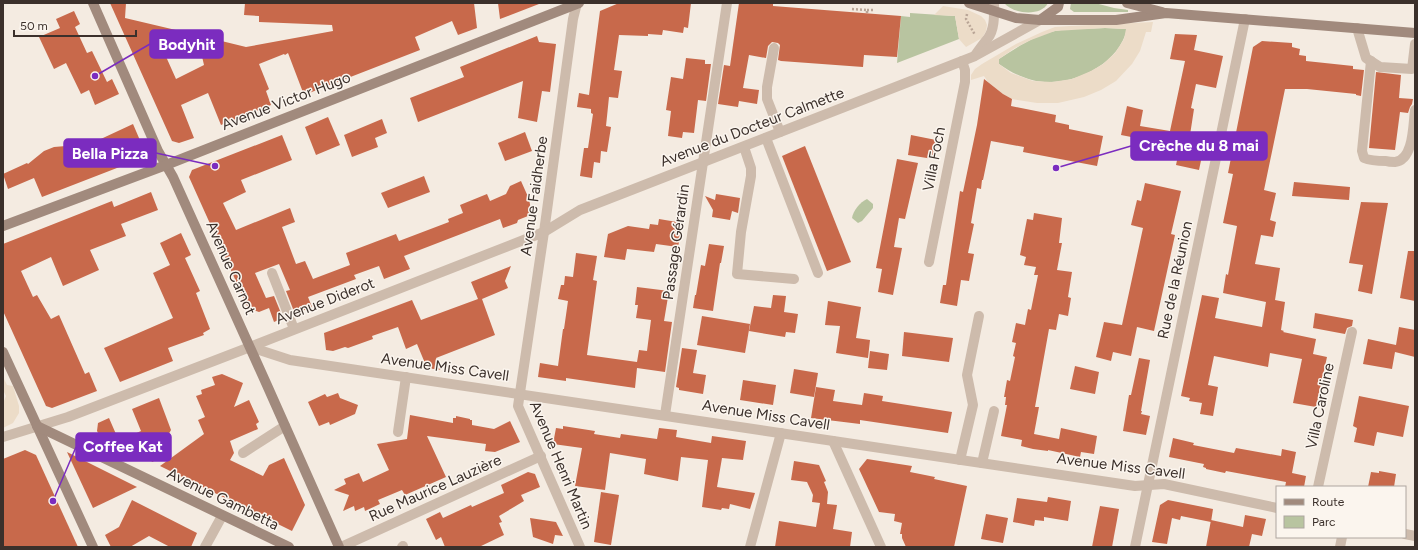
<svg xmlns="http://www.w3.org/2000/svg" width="1418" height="550" font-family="Figtree,sans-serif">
  <rect width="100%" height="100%" fill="#f4ebe1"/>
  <!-- green -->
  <g fill="#b8c4a0">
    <path d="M1004,3H1048C1041,17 1013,14 1004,3Z"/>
    <path d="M1071,3H1095L1114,8L1128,10V12H1074L1070,9Z"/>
    <path d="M910,13L955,16L959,39L897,63L901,16L910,17Z"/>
    <path d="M1105,28L1127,29C1118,67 1068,89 1032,80C1020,77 1009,71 999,64V59C1016,48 1035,35 1055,31C1071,28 1089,29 1105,28Z"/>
    <path d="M867,199L873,204V208L862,221L858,223L852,218C853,211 860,202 867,199Z"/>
  </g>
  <!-- plaza -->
  <g fill="#ecdcc8" fill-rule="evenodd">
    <path d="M943,6L968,10L981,16L985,20L987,25L986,31L982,38L966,47L959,39L955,16L934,15Z"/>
    <path d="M1153,22L1151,32H1146L1140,51L1132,64L1116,81L1101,90L1084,97L1058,103H1037L1012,99L1003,94L988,82L984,76L971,80V75L975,69L982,64L1016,44L1042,32L1055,27L1070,26ZM1105,28L1126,29L1124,39L1115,53L1103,64L1091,71L1072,79L1052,82L1033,81L1011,73L999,64V59L1015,48L1031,40L1055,31Z"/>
    <path d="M3,377L7,385L13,386L19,406V413L13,423L3,428V403L6,396L3,390Z"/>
  </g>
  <!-- building -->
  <g fill="#c8694b">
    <path d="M110,3H126L125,18L180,31L159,41L176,79L204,65L197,35L246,47L333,31L332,25L259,22V16L244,15L245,3H474L477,28L458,35L452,21L415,37L420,50L304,95L288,53L285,55L284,54L259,64L269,89L266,91L271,105L221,125L208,93L181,105L194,138L179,143L172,141Z"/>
    <path d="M498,3H538L539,4L500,19Z"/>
    <path d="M619,3H691L688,28L684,27L683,33L663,30L662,35L648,34V36L619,35L614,70L622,71L618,98L609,97L606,126L611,127L607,152L601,151L600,163L594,162L592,178L580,176L584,148H588L593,114L591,113V109L577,107L579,93L589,95L600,11Z"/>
    <path d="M739,3H773V6L901,16L897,57L864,55L863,67L781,61L778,60L780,45L778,43L772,42L768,46L766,58L749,55L743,88L759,90L757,104L739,101L738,107L718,104L724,65L730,66Z"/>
    <path d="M74,11L80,24L75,27L87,53L92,51L107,82L112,79L119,94L95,105L89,90L81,94L66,63L54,69L39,37L60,28L56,19Z"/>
    <path d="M1175,34L1197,35L1194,50L1223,56L1216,88L1196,84L1191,108L1194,109L1188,148L1203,151L1199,170L1176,165L1179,151L1166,148L1167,144L1121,135L1127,106L1143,110L1140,126L1170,131L1185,61L1170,59Z"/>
    <path d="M537,36L539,42L556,44L550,92L542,91L537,122L518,118L523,81L418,122L410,98L464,77L460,67Z"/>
    <path d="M1262,41L1292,43V47L1300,49L1299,55L1306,56V61L1353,66V69L1364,70L1361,96L1356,95V94L1307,89H1285L1264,190L1276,193L1270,220L1276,222L1273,237L1261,235L1255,264L1280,268L1275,300L1285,302L1281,330L1284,331L1283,332L1316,339L1313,354L1327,357L1316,407L1293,403L1302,359L1270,353L1268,367L1214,356L1208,385L1218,387L1213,416L1200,414L1202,403L1189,401L1190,398L1181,396L1202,295L1219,298L1215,318L1262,327L1266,302L1223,293L1226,274L1228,275L1237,226L1223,223L1233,174L1228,173L1253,47Z"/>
    <path d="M686,58L705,60V64H711L706,101L698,100L694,133L683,132L682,138L668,136L671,111L666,110L671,77L683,79Z"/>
    <path d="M1376,72L1401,75L1399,98L1413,99L1412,104L1410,107L1408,113L1400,112L1395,150L1369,148Z"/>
    <path d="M984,79L1003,94L1012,99L1011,106L1056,115L1055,122L1069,125V129L1103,136L1097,166L1023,152L1024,147L991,141L983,180H982L981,189L977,188L971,223L974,224L968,253L974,254L969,281L961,280L957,306L940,303L943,285H946L960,191L963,192L977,125Z"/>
    <path d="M328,117L340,145L316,155L305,127Z"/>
    <path d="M382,119L387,133L375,138L378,147L352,157L344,135Z"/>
    <path d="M133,124L142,145L135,161L42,197L34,178L8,189L3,174L27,163L28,164L44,151L54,147L66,146L72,144L75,151Z"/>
    <path d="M525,132L532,151L505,161L498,143Z"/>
    <path d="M282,135L292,160L241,180L246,192L223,203L236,230L290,208L295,222L282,227L296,264L305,261L313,279L350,265L346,253L396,234L399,241L449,222L448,219L463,213L460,205L487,194L490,201L506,194L510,186L521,181L529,199L531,210L528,216L518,220L517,223L503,228L500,219L404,256L410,269L384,279L379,266L354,275L356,279L308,297L312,307L295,314L286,291L290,290L279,264L255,273L266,298L274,296L283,318L274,322L269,308L259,312L248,308L189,177L192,170Z"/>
    <path d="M911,135L936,140L933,159L908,155Z"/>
    <path d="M805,146L851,262L827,271L782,156Z"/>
    <path d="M897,159L918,163L905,219L899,218L894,247L902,248L893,295L878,292L882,269L876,268Z"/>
    <path d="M424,176L430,192L388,208L381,193Z"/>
    <path d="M1294,182L1350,187L1349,200L1292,196Z"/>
    <path d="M1145,183L1181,191L1171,234L1175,235L1154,331L1137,327L1131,356L1113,352L1111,361L1096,357L1104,322L1122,325L1143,228L1131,225L1137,200L1141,201Z"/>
    <path d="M151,192L158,210L121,224L126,236L90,250L99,270L63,286L51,257L21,271L33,297L37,295L51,319L59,315L85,374L89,372L97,391L52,408L46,406L3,311V244L112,201L114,207Z"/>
    <path d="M716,194L740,198L738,213L732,211L730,220L712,217L713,210L705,196L715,200Z"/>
    <path d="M1361,202L1388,203L1372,294L1358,291L1363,265L1349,263Z"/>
    <path d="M1034,213L1062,218L1059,243H1062L1057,270L1072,272L1068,297L1071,298L1068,316L1059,314L1056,330L1049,329L1035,407H1039L1034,434L1059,439L1061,428L1097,436L1094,454L1081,452L1080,457L1048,450V451L1033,449L1021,446L1022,440L1001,436L1007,405H1005L1006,397H1004L1007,380L1010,381L1015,357L1013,356L1016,343L1012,342L1016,323L1025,325L1028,309L1031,310L1038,275H1034L1036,267L1024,265L1026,257L1020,255L1027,219L1033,220Z"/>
    <path d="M659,219L683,223L678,247L656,244L654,252L627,249L625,260L604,257L608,234L628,226L649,229L650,224L658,225Z"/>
    <path d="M181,233L191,255L185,258L200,291L196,293L210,329L203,333L204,335L168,348L173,361L120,382L104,348L173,318L153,273L170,265L160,243Z"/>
    <path d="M709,244L724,246L721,263H720L713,311L693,308L695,295H696L701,265L705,266Z"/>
    <path d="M1408,251H1415V301L1400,298Z"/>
    <path d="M576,253L597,256L593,280L597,281L587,355L637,362L639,350L647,351L651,320L636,318L638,305H635L637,287L669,291L664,321L672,322L665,372L637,368L635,388L566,378V381L538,377L540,363L558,366L563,329H564L568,301L558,299L561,285H564L565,276L573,277Z"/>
    <path d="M511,266L505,281L508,288L482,299L495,335L436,358L441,370L427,368L417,344L406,349L398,327L372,336L373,339L348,348L345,347L333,351L326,350L324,333L412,300L421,320L478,299L471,282Z"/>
    <path d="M773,295L786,296L784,312L798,314L795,333L786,332L785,337L749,331L754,306L771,308Z"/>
    <path d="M828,301L861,307L856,338L870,340L868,358L836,353L840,326L825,325Z"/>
    <path d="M1315,313L1353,320L1352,326L1347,328L1345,334L1313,328Z"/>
    <path d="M702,316L750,324L745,353L697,345Z"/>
    <path d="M1399,327L1415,330V357L1395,352L1392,369L1363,364L1368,339L1396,345Z"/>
    <path d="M904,332L953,338L949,362L902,356Z"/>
    <path d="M682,348L697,350L693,373L706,375L703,394L679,390V388L676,387Z"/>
    <path d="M870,351L889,354L887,370L868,368Z"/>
    <path d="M1139,358L1150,360L1141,411H1142L1141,414L1150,416L1146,435L1123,431L1129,395H1131Z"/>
    <path d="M1075,366L1099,372L1095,394L1070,389Z"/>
    <path d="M794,369L818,373L814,397L790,393Z"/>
    <path d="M222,374L243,383L234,407L249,400L259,422L256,424L258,429L230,441L234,453L230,460L263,476L269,465L284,458L305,505L292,531L160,466L204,434L198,420L205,417L196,396L202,394L201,390L215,385L212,377Z"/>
    <path d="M743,380L776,385L773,405L740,400Z"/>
    <path d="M816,387L835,390L833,401L862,405L864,393L883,396L882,401L952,412L948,433L860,420V424L811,418Z"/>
    <path d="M338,393L340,398L358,405L355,414L330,425L329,422L319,426L308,402L325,394L327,397Z"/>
    <path d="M1359,396L1409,406L1403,437L1377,432L1374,446L1354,442L1357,428L1353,426Z"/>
    <path d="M159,398L171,430L153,462L114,443L119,441L106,440L100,436L97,431L98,423L109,418L119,441L141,431L132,409Z"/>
    <path d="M410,415L453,423V418H456V416L470,419V420H472V425L494,429L510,421L520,442L495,452L485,451L486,444L427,436L446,477L405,495L402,490L378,500L380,504L365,511L364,507L355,511L354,506L343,511L349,495L334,490L346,484L344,479L359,473L363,482L389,470L377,444L407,439Z"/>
    <path d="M563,426L595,431L594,434L620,438L621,434L657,439L659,428L677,430L676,437L711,443L712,436L746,441L743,460L722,458L717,487L755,493L750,509L730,504L729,509L722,508L721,510L702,507L708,460L681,457L678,481L644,474L646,459L610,453L605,490L575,486L582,448L553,444L556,428L563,429Z"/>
    <path d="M1173,438L1194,443L1193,445L1234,453L1236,448L1281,456L1282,449L1296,452L1292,473L1306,476L1304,487H1285L1286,482L1226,471L1225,473L1206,469V468L1203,467L1204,464L1169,457Z"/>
    <path d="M25,450L36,455L78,547H3V459Z"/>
    <path d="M67,452L137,487L93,508Z"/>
    <path d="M867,459L912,466L910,472L935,477L934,479L967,486L954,547H906L902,538V534H900L902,523L894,521L895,514L879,512L859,469Z"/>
    <path d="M794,461L819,465L826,481L824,482L828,492L827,504L837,505L833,529L852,532L850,547H775L779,521L816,527L820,503L812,502L813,495L807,482L791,480Z"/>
    <path d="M1379,471L1396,474L1394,487H1368L1371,472L1379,473Z"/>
    <path d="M528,472L535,474L540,487L521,495L524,501L499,516L502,522L499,523L504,535L479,547H445L441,537L436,540L426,519L440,512L443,518L471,505L472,507L504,493L501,485Z"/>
    <path d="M601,492L619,495L611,545L594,542Z"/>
    <path d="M1048,497L1071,501L1068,521L1044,517V521L1035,520L1034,526L1013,522L1017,498L1047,502Z"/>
    <path d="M132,500L197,533L191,547H170L149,536L130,547H111L105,535L119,527Z"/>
    <path d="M1168,500L1213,509L1211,522L1181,516L1180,520L1172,518L1167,544L1152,542L1160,505Z"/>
    <path d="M1100,506L1119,509L1112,547H1092Z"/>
    <path d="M986,514L1008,518L1003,543L981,539Z"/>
    <path d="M1245,515L1266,519L1262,536L1252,534L1249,547H1206L1211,520L1243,527Z"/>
    <path d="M530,518L556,522L563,536L555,535L553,544L533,537Z"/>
  </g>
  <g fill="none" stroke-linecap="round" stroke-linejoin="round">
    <!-- path -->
    <g stroke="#b9a596" stroke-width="2.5" stroke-dasharray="2 2" stroke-linecap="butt">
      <path d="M852,9L867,10V13"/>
      <path d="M867,10H873"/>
      <path d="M967,14L966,19L975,35"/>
    </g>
    <!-- lane -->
    <g stroke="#cdbbac" stroke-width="10">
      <path d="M1357,28L1366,58L1380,67L1412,69L1415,44"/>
      <path d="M774,48L767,87V99L780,132"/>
      <path d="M1371,61L1362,151L1364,158C1371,161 1378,161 1386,161C1389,162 1392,162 1395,162C1414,160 1413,124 1415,110"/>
      <path d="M766,138L818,273"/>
      <path d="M744,147L751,168V176L741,232L737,274L794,279"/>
      <path d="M272,273L294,329"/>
      <path d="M665,415L727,3"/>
      <path d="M398,432L406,377"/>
      <path d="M243,453L285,426"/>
      <path d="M960,460L973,405L967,375L979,316"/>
      <path d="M982,463L994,411"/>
      <path d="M402,547L403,546"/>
    </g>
    <!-- street -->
    <g stroke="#cdbbac" stroke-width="10">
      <path d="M577,3L573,19L544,232L518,406L580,547"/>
      <path d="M976,54C980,48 984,43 988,38C995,29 994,14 994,3"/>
      <path d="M929,262L965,82V70L962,61"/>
      <path d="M250,347L290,360L1135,486L1164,484L1277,508"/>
      <path d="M3,437L68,417L250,347L544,232L580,210L975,56L1040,20"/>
      <path d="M833,441L881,547"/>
      <path d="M1318,487L1352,332"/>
      <path d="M1405,534L1415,536"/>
      <path d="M205,547L222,516"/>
      <path d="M341,547L541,456"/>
      <path d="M750,547L781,433"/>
      <path d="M1135,547L1245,19"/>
      <path d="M1340,547L1342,537"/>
    </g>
    <!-- secondary -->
    <g stroke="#a18a7d" stroke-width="10">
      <path d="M93,3L158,151L173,177L266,383L339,547"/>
      <path d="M969,3L1016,18L1040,20H1116L1166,13L1415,33"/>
      <path d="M1127,3L1162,12"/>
      <path d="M1040,20L1058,7L1059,3"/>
      <path d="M3,226L166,165L579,3"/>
      <path d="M3,352L93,547"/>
      <path d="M37,426L289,547"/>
    </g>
  </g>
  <g text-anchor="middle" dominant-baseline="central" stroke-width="3" stroke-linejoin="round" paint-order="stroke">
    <!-- street labels -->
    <g font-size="15" fill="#3b302b" stroke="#fbf5ee">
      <text transform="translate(286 101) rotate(-21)">Avenue Victor Hugo</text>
      <text transform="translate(752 127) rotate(-21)">Avenue du Docteur Calmette</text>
      <text transform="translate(934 159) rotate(-79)">Villa Foch</text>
      <text transform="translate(534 196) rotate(-82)">Avenue Faidherbe</text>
      <text transform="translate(676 242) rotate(-82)">Passage Gérardin</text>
      <text transform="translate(231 268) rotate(66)">Avenue Carnot</text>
      <text transform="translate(1175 280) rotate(-78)">Rue de la Réunion</text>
      <text transform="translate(325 301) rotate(-21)">Avenue Diderot</text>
      <text transform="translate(445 367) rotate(8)">Avenue Miss Cavell</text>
      <text transform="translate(1320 406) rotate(-78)">Villa Caroline</text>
      <text transform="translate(766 415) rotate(9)">Avenue Miss Cavell</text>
      <text transform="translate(561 465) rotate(67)">Avenue Henri Martin</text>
      <text transform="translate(1121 466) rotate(7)">Avenue Miss Cavell</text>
      <text transform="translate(435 488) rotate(-24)">Rue Maurice Lauzière</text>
      <text transform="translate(223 499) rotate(26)">Avenue Gambetta</text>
    </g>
  </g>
  <!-- callouts -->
  <path fill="none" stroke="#7b2cbf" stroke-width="1.5" d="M95 76L150 44M1056 168L1131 146M215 166L156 153M53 501L76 447"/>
  <g fill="#7b2cbf" stroke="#fbf5ee" stroke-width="1.5">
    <circle cx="95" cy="76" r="4"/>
    <circle cx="1056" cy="168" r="4"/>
    <circle cx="215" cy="166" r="4"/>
    <circle cx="53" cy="501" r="4"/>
  </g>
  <g fill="#7b2cbf" stroke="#7b2cbf" stroke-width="1.5">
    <rect x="150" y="30" width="73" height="28" rx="4"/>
    <rect x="1131" y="132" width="136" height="28" rx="4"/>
    <rect x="64" y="139" width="92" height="28" rx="4"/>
    <rect x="76" y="433" width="95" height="28" rx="4"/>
  </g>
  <g font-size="16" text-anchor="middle" font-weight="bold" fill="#fff">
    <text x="187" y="50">Bodyhit</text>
    <text x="1199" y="151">Crèche du 8 mai</text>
    <text x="110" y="159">Bella Pizza</text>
    <text x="123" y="452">Coffee Kat</text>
  </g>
  <!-- border -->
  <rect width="1418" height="550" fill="none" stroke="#3b302b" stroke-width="8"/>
  <!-- legend -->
  <rect x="1276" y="486" width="130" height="52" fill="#fbf5ee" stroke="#aea6a0"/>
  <rect x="1284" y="499" width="20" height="6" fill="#a18a7d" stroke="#aea6a0"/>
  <text x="1312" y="506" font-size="12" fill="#3b302b">Route</text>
  <rect x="1284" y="516" width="20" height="12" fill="#b8c4a0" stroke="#aea6a0"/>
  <text x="1312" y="526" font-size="12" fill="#3b302b">Parc</text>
  <!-- scale -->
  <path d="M14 30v6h122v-6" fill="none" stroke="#3b302b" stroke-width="2"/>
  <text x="20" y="30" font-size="12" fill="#3b302b" stroke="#fbf5ee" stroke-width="3" paint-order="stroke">50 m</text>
</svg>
